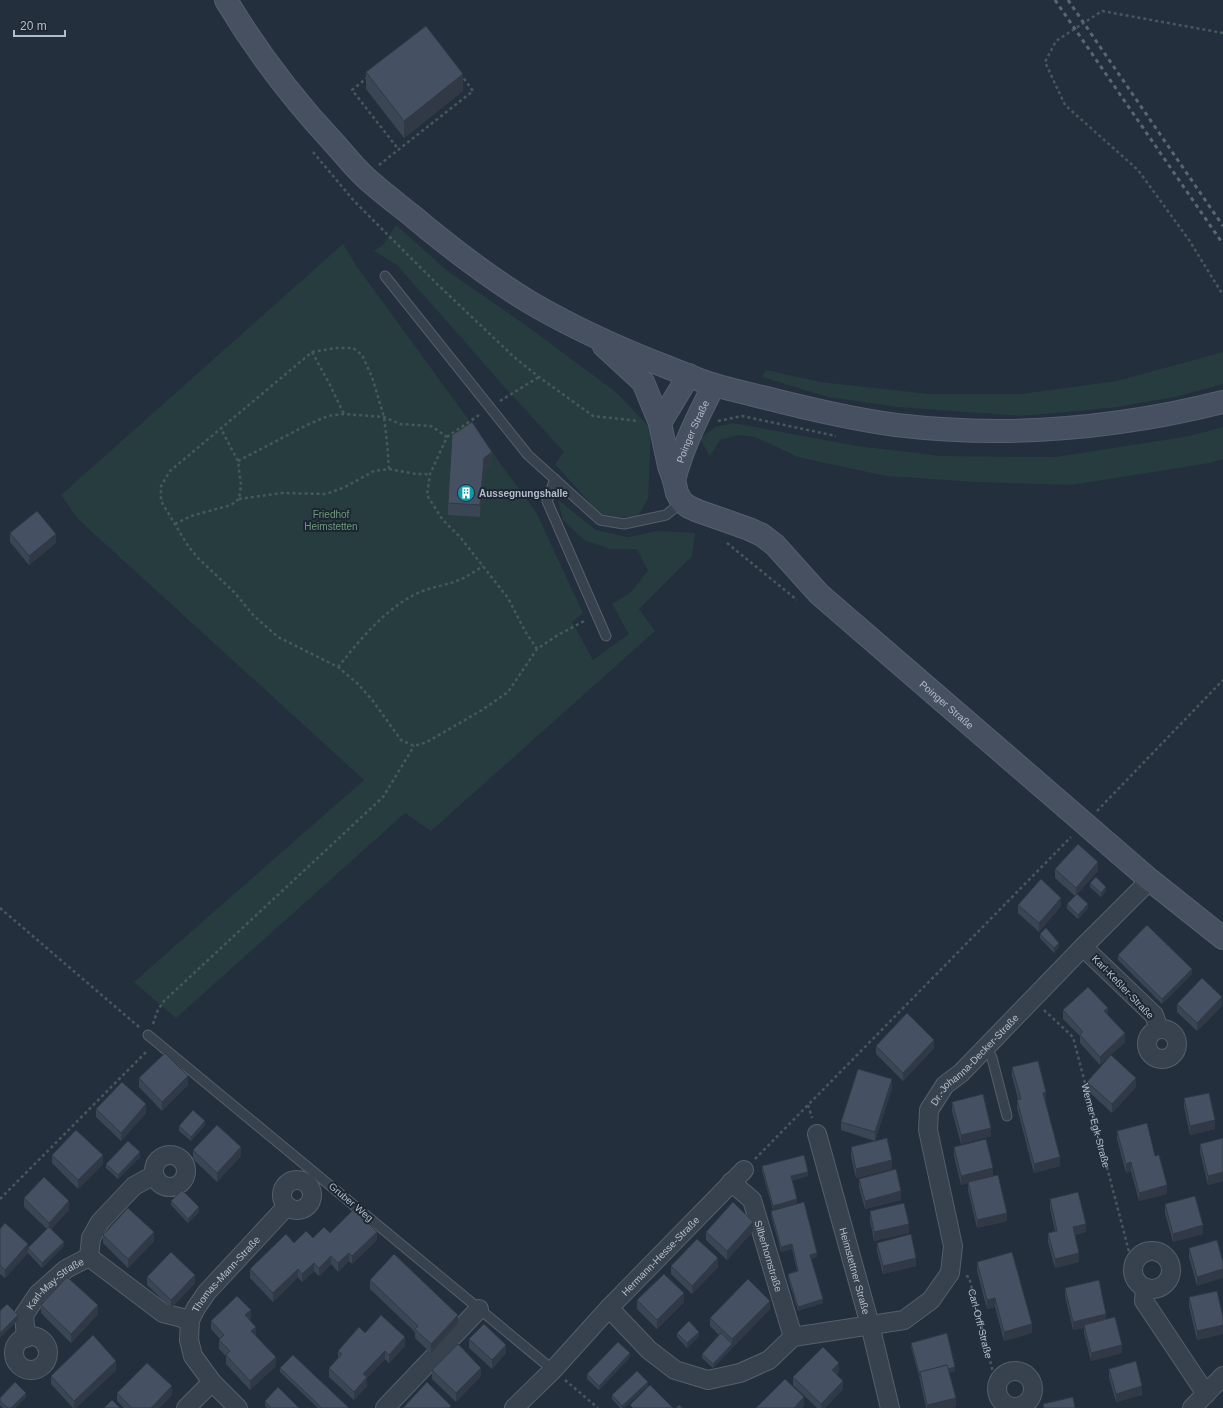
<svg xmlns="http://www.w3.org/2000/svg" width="1223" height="1408" font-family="Helvetica,sans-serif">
  <rect width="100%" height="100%" fill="#242f3e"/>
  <!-- green -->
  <g fill="#263c3f">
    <path d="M396,225L446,270L524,324L616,392L651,429L648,499L637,518L611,517L599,513L555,464L564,452L501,383L397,265L374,251L383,245Z"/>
    <path d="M343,244L355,264L536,512L583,613L572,622L593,660L629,634L612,604L630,593L648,571L637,549H610L584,540L563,520L558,500L596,530L628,537L658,531L695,533L692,556L639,609L655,631L431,831L405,813L176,1018L134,982L364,780L78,519L61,495Z"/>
    <path d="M1223,352V384L1175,397L1117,407L1067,412L1020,416L898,407L828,397L762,377L766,370L820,382L929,394H1021L1117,381Z"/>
    <path d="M733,423L857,446L941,456L1056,457L1190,436L1223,427V459L1210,463L1071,485L975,482L886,476L798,457L755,437L738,435L720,440L710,456L700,439L715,427Z"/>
  </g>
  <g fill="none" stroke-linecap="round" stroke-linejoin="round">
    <!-- lane casing -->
    <g stroke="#565f6c" stroke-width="11">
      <g id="lane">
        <path d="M385,276L528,455L600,520L624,524L666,515L682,502"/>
        <path d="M555,479L547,501L606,636"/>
        <path d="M148,1035L553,1370"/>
        <path d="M986,1047L992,1058L1007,1116"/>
      </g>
    </g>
    <!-- street casing -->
    <g stroke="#565f6c" stroke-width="20">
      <g id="street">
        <path d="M1083,947L1154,1015L1159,1029"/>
        <circle cx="1162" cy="1044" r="15"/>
        <path id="s3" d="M817,1134L870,1325L890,1408"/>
        <circle cx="170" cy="1171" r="16"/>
        <circle cx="297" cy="1195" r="15"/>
        <path id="s4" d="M731,1182L752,1200L793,1337"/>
        <circle cx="1152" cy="1270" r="19"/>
        <path d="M89,1257L163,1313L190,1320"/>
        <path d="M89,1257L91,1238L100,1222L134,1186L154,1175"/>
        <path d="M1145,1288L1144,1301L1206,1394"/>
        <path id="s5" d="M609,1308L649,1350L675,1370L708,1380L740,1373L769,1360L793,1337L904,1320L931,1300L950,1273L953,1246L928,1130L929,1110L945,1085L961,1073L1083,947L1150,880"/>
        <circle cx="31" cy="1353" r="17"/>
        <path id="s6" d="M26,1338L24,1315L38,1294L66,1269L89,1257"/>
        <circle cx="1015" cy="1389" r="18"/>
        <path d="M186,1408L212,1382"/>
        <path id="s7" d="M238,1408L212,1382L193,1356L189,1340L190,1320L196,1308L207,1292L287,1206"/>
        <path d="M385,1408L479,1309"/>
        <path id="s8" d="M514,1408L553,1370L609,1308L744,1170"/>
        <path d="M1192,1408L1223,1376"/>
      </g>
    </g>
    <!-- secondary casing -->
    <g stroke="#565f6c" stroke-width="24">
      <g id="secondary">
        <path d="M226,0C257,52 293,99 334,143C344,154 354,167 365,177C379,190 395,202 410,214C448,246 488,277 531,303C574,328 620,349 667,367C683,373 699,381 715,385C732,390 749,394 766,398C809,409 852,419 896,425C1006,438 1116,429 1223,402"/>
        <path id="s9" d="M604,346L643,382L660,423L669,466L674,480L677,493L682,502L689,507L698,511L749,529L762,535L775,545L819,594L1150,880L1223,938"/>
        <path d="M660,423L689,375"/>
        <path id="s10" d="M674,480C683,446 698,416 714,385"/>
      </g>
    </g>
    <!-- path -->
    <g stroke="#44595c" stroke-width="2.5" stroke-dasharray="3 3" stroke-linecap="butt">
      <path d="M1223,33L1102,11L1056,41L1045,62L1065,105L1138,170L1189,240L1223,295"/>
      <path d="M368,77L352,90L399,150"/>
      <path d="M313,152L354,201L436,283L514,357L539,377L593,416L639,421"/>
      <path d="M379,165L473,91L462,76"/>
      <path d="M312,352L329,383L344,414"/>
      <path d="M500,401L539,377"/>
      <path d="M479,415L447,437L430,474L427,495L442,519L460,537L508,598L525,631L537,649"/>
      <path d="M718,421L742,416L836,436"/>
      <path d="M238,461L307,425L328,416L344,414L384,417L400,424L431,426L447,437"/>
      <path d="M389,469L387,442L384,417L372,377L362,355L353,348H336L312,352L170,471L161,486V501L188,546L199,559L234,592L254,616L278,637L338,667L358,684L373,701L401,740L414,746L427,742L482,710L508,692L537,649L558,635L586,620"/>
      <path d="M239,499L282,493L326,494L345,487L374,471L389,469L416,474H430"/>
      <path d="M175,524L191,516L231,505L239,499L241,485L238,461L221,429"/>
      <path d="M727,543L797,600"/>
      <path d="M338,667C360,640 383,611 414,595C428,587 445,586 459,580C467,577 475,571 483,566"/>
      <path d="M1097,811L1223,680"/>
      <path d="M0,908L139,1027"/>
      <path id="s1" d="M1044,1010L1073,1037L1133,1267"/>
      <path d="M153,1024L157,1012L163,1002L383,797L414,746"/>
      <path d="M808,1105L812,1118"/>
      <path d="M755,1159L1071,837"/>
      <path d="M0,1199L148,1050"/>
      <path id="s2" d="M966,1276L969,1277L997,1388"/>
      <path d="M565,1380L598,1408"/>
    </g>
    <!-- lane -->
    <use href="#lane" stroke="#38414e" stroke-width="9"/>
    <!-- street -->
    <use href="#street" stroke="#38414e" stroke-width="18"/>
    <!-- secondary -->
    <use href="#secondary" stroke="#465061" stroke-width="22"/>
    <!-- rail -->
    <g stroke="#5a6575" stroke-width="3" stroke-dasharray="4 4" stroke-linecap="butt">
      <path d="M1055,0L1223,244"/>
      <path d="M1068,0L1223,226"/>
    </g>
  </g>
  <!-- wall -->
  <g fill="#3b4654">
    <path d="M366,72L463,91L404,138L366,89Z"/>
    <path d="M492,452V465L484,471L480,517L448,515V503Z"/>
    <path d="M10,533L56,543L29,565L10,542Z"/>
    <path d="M1055,869L1098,871L1077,894L1088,908L1078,919L1067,909V904L1075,896L1055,878Z"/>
    <path d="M1090,883L1106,891L1101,897L1090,887Z"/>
    <path d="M1018,905L1061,906L1039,932L1018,913Z"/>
    <path d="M1040,934L1059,947L1054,953L1040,938Z"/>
    <path d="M1118,955L1192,974L1162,1004L1118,960Z"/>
    <path d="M1177,1004L1222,1006L1197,1031L1177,1012Z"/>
    <path d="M1063,1010L1108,1016L1125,1042L1100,1065L1080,1043V1036L1063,1019Z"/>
    <path d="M876,1046L934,1048L903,1081L876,1054Z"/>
    <path d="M1012,1067L1046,1101H1045L1060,1166L1034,1173L1017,1108V1100L1018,1099L1012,1076Z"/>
    <path d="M139,1078L188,1085L162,1111L139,1087Z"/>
    <path d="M1087,1082L1136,1087L1112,1113L1087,1090Z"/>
    <path d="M892,1088L875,1141L841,1130V1122Z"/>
    <path d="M1184,1098L1215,1129L1190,1135L1184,1107Z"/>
    <path d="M952,1102L991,1136L961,1144L952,1111Z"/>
    <path d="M96,1109L146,1113L121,1141L96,1117Z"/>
    <path d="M205,1125L191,1141L179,1131V1126Z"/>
    <path d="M1117,1131L1155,1156L1167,1194L1139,1201L1131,1171L1126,1173L1117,1139Z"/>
    <path d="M1223,1138V1181L1208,1185L1200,1152V1144Z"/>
    <path d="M851,1147L892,1169L856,1178L851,1156Z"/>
    <path d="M954,1147L993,1176L1007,1221L977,1228L968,1190V1183L961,1185L954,1156Z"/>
    <path d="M193,1150L241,1156L217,1182L193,1159Z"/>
    <path d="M52,1155L103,1164L78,1189L52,1163Z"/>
    <path d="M140,1157L118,1179L106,1168V1164Z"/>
    <path d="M762,1166L808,1176L792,1180L797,1203L773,1210L762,1171Z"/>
    <path d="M859,1179L901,1200L865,1209L859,1187Z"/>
    <path d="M24,1198L69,1210L51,1229L64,1246L42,1268L28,1253L5,1278L0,1274V1229L28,1248L47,1229L24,1207Z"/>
    <path d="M1050,1199L1086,1232L1075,1235L1079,1262L1055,1268L1048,1242V1233L1055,1231L1050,1208Z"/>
    <path d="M171,1201L199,1212L188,1223L171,1205Z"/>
    <path d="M1165,1204L1203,1234L1173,1242L1165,1213Z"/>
    <path d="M771,1211L817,1257L811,1259L823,1303L798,1311L788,1278V1274L797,1271L792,1249L781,1252L771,1215Z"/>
    <path d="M870,1211L909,1233L874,1241L870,1220Z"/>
    <path d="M753,1231L727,1260L706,1240V1232Z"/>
    <path d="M330,1233L377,1240L352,1264L349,1261L338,1272L331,1264L319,1276L314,1271L302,1282L298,1277L273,1302L250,1278V1269L294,1243Z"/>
    <path d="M103,1235L154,1241L128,1268L103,1243Z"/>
    <path d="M877,1243L916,1266L883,1274L877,1251Z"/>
    <path d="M1189,1248L1223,1262L1197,1286L1189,1257Z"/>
    <path d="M977,1262L1032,1333L1004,1341L995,1307L987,1309L977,1271Z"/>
    <path d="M671,1266L718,1267L692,1294L671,1274Z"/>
    <path d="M147,1277L195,1283L171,1308L147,1285Z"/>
    <path d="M370,1280L458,1323L431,1353L415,1338V1332L370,1289Z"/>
    <path d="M1065,1288L1106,1319L1122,1353L1091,1361L1084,1333V1328L1073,1330L1065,1296Z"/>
    <path d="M1189,1297L1223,1317V1334L1197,1340L1189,1306Z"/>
    <path d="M637,1300L684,1302L657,1329L637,1309Z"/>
    <path d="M41,1305L98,1314L71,1343L41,1313Z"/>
    <path d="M770,1309L713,1368L702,1358V1354L719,1335L710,1326V1318Z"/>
    <path d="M251,1319L249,1320L256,1335L255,1336L276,1366L250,1390L226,1364V1356L219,1349V1340L220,1339L211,1329V1321Z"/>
    <path d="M365,1333L405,1346L389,1363L385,1359L367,1378V1386L354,1400L329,1377V1368L338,1358V1351Z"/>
    <path d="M677,1333L699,1336L687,1348L677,1337Z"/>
    <path d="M469,1339L506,1353L492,1369L469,1348Z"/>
    <path d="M911,1343L955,1371L949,1373L956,1407L950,1408H926L920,1380L911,1347Z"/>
    <path d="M630,1357L599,1390L587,1379V1374Z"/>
    <path d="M280,1368L349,1408H318L280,1372Z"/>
    <path d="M1109,1369L1142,1395L1116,1402L1109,1377Z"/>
    <path d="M116,1370L76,1408H73L51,1384V1376Z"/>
    <path d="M432,1370L481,1376L456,1402L432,1379Z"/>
    <path d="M839,1372L837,1374L843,1389L825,1408H817L793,1385V1377Z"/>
    <path d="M648,1386L624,1408H620L612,1399V1395Z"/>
    <path d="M117,1393L172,1395L159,1408H124L117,1401Z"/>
    <path d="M26,1397L15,1408H3L0,1405V1398Z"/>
    <path d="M265,1401L299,1408H267L265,1406Z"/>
  </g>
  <!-- shaded-wall -->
  <g fill="#303945">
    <path d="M463,74V91L404,138V121Z"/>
    <path d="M492,452V465L484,471L480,517V505L484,458Z"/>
    <path d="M56,534V543L29,565V556Z"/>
    <path d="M1098,862V871L1076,896V888Z"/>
    <path d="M1106,887V891L1101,897V893Z"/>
    <path d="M1061,898V906L1039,932V923Z"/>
    <path d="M1088,904V908L1078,919V915Z"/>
    <path d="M1059,943V947L1054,953V948Z"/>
    <path d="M1192,969V974L1162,1004V999Z"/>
    <path d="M1222,997V1006L1197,1031V1023Z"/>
    <path d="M1108,1008V1016L1104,1011Z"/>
    <path d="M1125,1033V1042L1100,1065V1057Z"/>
    <path d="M934,1040V1048L903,1081V1073Z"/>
    <path d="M188,1076V1085L162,1111V1102Z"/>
    <path d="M1136,1078V1087L1112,1113V1104Z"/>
    <path d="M892,1079V1088L875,1141V1132Z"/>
    <path d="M1046,1092V1101L1043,1102V1093Z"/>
    <path d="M146,1104V1113L121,1141V1133Z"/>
    <path d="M1215,1120V1129L1190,1135V1126Z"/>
    <path d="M205,1121V1125L191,1141V1137Z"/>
    <path d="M991,1128V1136L961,1144V1135Z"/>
    <path d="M241,1147V1156L217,1182V1173Z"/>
    <path d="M140,1152V1157L118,1179V1175Z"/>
    <path d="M103,1155V1164L78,1189V1180Z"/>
    <path d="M1060,1157V1166L1034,1173V1164Z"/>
    <path d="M892,1160V1169L856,1178V1169Z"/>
    <path d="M1131,1162V1171L1126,1173V1164Z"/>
    <path d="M993,1168V1176L961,1185V1176Z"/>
    <path d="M808,1172V1176L791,1181V1176Z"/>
    <path d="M1223,1172V1181L1208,1185V1176Z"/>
    <path d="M1167,1185V1194L1139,1201V1193Z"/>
    <path d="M901,1191V1200L865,1209V1201Z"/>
    <path d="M797,1199V1203L773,1210V1206Z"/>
    <path d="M69,1201V1210L49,1231V1223Z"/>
    <path d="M199,1207V1212L188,1223V1219Z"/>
    <path d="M1007,1213V1221L977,1228V1220Z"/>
    <path d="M753,1222V1231L727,1260V1251Z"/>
    <path d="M909,1224V1233L874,1241V1232Z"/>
    <path d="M1086,1224V1232L1073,1235V1227Z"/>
    <path d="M1203,1225V1234L1173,1242V1234Z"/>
    <path d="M154,1232V1241L128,1268V1259Z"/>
    <path d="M377,1232V1240L352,1264V1256Z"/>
    <path d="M64,1242V1246L42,1268V1263Z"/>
    <path d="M28,1244V1253L5,1278V1270Z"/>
    <path d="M792,1244V1249L781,1252V1247Z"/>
    <path d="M349,1253V1261L338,1272V1263Z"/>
    <path d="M817,1253V1257L810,1259V1255Z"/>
    <path d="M1079,1253V1262L1055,1268V1259Z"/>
    <path d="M331,1256V1264L319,1276V1268Z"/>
    <path d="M718,1258V1267L692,1294V1286Z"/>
    <path d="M916,1258V1266L883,1274V1266Z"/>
    <path d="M314,1263V1271L302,1282V1274Z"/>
    <path d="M298,1269V1277L273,1302V1293Z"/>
    <path d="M1223,1269V1278L1197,1286V1277Z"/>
    <path d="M195,1275V1283L171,1308V1300Z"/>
    <path d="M684,1293V1302L657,1329V1320Z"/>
    <path d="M995,1298V1307L987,1309V1300Z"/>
    <path d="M823,1299V1303L798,1311V1307Z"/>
    <path d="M770,1301V1309L713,1368V1364L732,1344V1339Z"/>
    <path d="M98,1305V1314L71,1343V1334Z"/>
    <path d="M251,1310V1319L245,1324V1315Z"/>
    <path d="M1106,1314V1323L1084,1325V1328L1073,1330V1322Z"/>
    <path d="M18,1315V1320L0,1338V1333Z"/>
    <path d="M458,1315V1323L431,1353V1344Z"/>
    <path d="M1032,1324V1333L1004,1341V1332Z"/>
    <path d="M1223,1325V1334L1197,1340V1331Z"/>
    <path d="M256,1327V1335L251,1340V1331Z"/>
    <path d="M699,1332V1336L687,1348V1343Z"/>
    <path d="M405,1337V1346L389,1363V1355Z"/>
    <path d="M506,1345V1353L492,1369V1360Z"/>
    <path d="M1122,1345V1353L1091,1361V1353Z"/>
    <path d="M385,1351V1359L367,1378V1386L354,1400V1392L363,1374Z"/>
    <path d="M630,1353V1357L599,1390V1386Z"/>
    <path d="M276,1357V1366L250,1390V1381Z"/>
    <path d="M116,1361V1370L76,1408H74V1401Z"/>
    <path d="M839,1363V1372L832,1379V1370Z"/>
    <path d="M955,1367V1371L922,1380L921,1376Z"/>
    <path d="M481,1368V1376L456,1402V1393Z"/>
    <path d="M843,1381V1389L825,1408H821V1404Z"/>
    <path d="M648,1382V1386L624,1408H622V1406Z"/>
    <path d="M172,1386V1395L159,1408H151Z"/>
    <path d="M1142,1386V1395L1116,1402V1394Z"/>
    <path d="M26,1393V1397L15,1408H11Z"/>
    <path d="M804,1397V1406L802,1408H794Z"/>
    <path d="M956,1398V1407L950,1408H927V1405Z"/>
  </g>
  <!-- building -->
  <g fill="#455162" stroke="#303945">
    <path d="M426,26L463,74L404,121L366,72Z"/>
    <path d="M472,422L492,452L484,458L480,505L448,503L452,435Z"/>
    <path d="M37,511L56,534L29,556L10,533Z"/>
    <path d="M1078,844L1098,862L1076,888L1055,869Z"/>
    <path d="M1096,877L1106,887L1101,893L1090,883Z"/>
    <path d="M1041,879L1061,898L1039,923L1018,905Z"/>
    <path d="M1077,894L1088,904L1078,915L1067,904Z"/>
    <path d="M1147,925L1192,969L1162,999L1118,955Z"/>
    <path d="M1046,928L1059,943L1054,948L1040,934Z"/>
    <path d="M1202,978L1222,997L1197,1023L1177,1004Z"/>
    <path d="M1088,987L1108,1008L1104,1011L1125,1033L1100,1057L1080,1035L1083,1032L1063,1010Z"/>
    <path d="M907,1013L934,1040L903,1073L876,1046Z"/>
    <path d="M165,1053L188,1076L162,1102L139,1078Z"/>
    <path d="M1111,1055L1136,1078L1112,1104L1087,1082Z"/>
    <path d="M1038,1061L1046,1092L1043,1093L1060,1157L1034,1164L1017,1100L1021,1099L1012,1067Z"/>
    <path d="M858,1069L892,1079L875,1132L841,1122Z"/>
    <path d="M122,1082L146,1104L121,1133L96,1109Z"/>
    <path d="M1209,1093L1215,1120L1190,1126L1184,1098Z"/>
    <path d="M983,1094L991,1128L961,1135L952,1102Z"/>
    <path d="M193,1110L205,1121L191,1137L179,1126Z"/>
    <path d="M1147,1123L1155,1156L1159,1155L1167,1185L1139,1193L1131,1162L1126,1164L1117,1131Z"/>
    <path d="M217,1125L241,1147L217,1173L193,1150Z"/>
    <path d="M76,1130L103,1155L78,1180L52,1155Z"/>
    <path d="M887,1138L892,1160L856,1169L851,1147Z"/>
    <path d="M1223,1138V1172L1208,1176L1200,1144Z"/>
    <path d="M986,1139L993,1168L961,1176L954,1147Z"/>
    <path d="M128,1141L140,1152L118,1175L106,1164Z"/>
    <path d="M804,1155L808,1172L791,1176L797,1199L773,1206L762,1166Z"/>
    <path d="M896,1169L901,1191L865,1201L859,1179Z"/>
    <path d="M998,1175L1007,1213L977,1220L968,1182Z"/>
    <path d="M44,1177L69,1201L49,1223L24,1198Z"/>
    <path d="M182,1190L199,1207L188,1219L171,1201Z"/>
    <path d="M1078,1192L1086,1224L1073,1227L1079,1253L1055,1259L1048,1233L1057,1231L1050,1199Z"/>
    <path d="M1195,1196L1203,1225L1173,1234L1165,1204Z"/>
    <path d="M733,1202L753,1222L727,1251L706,1232Z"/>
    <path d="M804,1202L817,1253L810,1255L823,1299L798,1307L788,1274L798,1271L792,1244L781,1247L771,1211Z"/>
    <path d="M904,1203L909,1224L874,1232L870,1211Z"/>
    <path d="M128,1208L154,1232L128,1259L103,1235Z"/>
    <path d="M354,1209L377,1232L352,1256L349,1253L338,1263L331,1256L319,1268L314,1263L302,1274L298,1269L273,1293L250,1269L286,1234L294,1243L306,1231L313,1238L324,1227L330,1233Z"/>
    <path d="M5,1223L28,1244L5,1270L0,1265V1229Z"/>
    <path d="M49,1227L64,1242L42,1263L28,1248Z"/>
    <path d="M911,1234L916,1258L883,1266L877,1243Z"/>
    <path d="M697,1239L718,1258L692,1286L671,1266Z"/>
    <path d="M1217,1240L1223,1262V1269L1197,1277L1189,1248Z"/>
    <path d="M171,1252L195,1275L171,1300L147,1277Z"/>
    <path d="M1012,1252L1032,1324L1004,1332L995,1298L987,1300L977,1262Z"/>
    <path d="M394,1254L458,1315L431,1344L415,1329L418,1326L370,1280Z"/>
    <path d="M664,1274L684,1293L657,1320L637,1300Z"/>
    <path d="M67,1277L98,1305L71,1334L41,1305Z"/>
    <path d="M748,1279L770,1301L732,1339L710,1318Z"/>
    <path d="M1099,1280L1106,1314L1073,1322L1065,1288Z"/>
    <path d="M1217,1291L1223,1317V1325L1197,1331L1189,1297Z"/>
    <path d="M237,1296L251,1310L245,1315L256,1327L251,1331L276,1357L250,1381L226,1355L230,1351L219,1340L224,1335L211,1321Z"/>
    <path d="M7,1304L18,1315L0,1333V1311Z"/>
    <path d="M381,1315L405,1337L389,1355L385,1351L363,1374L367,1377L354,1392L329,1368L342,1354L338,1351L359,1327L365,1333Z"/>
    <path d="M1115,1317L1122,1345L1091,1353L1084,1325Z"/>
    <path d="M689,1321L699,1332L687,1343L677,1333Z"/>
    <path d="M484,1324L506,1345L492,1360L469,1339Z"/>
    <path d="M721,1333L732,1344L713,1364L702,1354Z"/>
    <path d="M947,1333L955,1367L948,1369L947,1365L920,1372V1376L911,1343Z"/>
    <path d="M93,1335L116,1361L74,1401L51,1376Z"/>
    <path d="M618,1342L630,1353L599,1386L587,1374Z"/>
    <path d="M458,1344L481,1368L456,1393L432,1370Z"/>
    <path d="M823,1347L839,1363L832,1370L843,1381L821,1404L793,1377Z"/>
    <path d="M293,1355L349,1408H322L280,1368Z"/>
    <path d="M1136,1361L1142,1386L1116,1394L1109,1369Z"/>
    <path d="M147,1363L172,1386L151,1408H132L117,1393Z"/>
    <path d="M947,1365L956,1398L927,1405L920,1372Z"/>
    <path d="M637,1371L648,1382L622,1406L612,1395Z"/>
    <path d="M785,1379L804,1397L794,1408H756Z"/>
    <path d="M15,1382L26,1393L11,1408H8L0,1401V1398Z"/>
    <path d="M427,1382L451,1406L449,1408H403Z"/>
    <path d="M650,1385L673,1408H633L630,1405Z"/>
    <path d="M278,1387L299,1408H271L265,1401Z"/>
    <path d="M1073,1397L1075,1408H1044L1043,1404Z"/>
    <path d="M112,1400L120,1408H104Z"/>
    <path d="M679,1405L683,1408H676Z"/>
  </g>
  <!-- icons -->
  <defs>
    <g id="building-disc" transform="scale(0.9)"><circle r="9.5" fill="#0f9aa8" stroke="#1d2633"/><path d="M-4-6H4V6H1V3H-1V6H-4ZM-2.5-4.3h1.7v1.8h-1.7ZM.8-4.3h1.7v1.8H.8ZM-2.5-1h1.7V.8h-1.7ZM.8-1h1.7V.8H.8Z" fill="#fff"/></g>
  </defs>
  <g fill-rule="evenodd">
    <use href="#building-disc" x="466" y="493"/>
  </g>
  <g text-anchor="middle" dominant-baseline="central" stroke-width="4" stroke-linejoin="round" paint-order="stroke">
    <!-- street labels -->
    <g font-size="10" fill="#b4bcc9" stroke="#1d2633">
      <text stroke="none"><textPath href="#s10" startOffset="52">Poinger Straße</textPath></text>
      <text stroke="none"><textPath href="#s9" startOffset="518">Poinger Straße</textPath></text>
      <text transform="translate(1123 987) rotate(46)">Karl-Keßler-Straße</text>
      <text stroke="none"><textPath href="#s5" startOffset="636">Dr.-Johanna-Decker-Straße</textPath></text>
      <text stroke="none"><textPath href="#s1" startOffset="131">Werner-Egk-Straße</textPath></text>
      <text transform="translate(351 1202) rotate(40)">Gruber Weg</text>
      <text stroke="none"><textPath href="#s8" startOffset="211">Hermann-Hesse-Straße</textPath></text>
      <text stroke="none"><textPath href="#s4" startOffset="86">Silberhornstraße</textPath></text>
      <text stroke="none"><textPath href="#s3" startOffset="142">Heimstettner Straße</textPath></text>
      <text stroke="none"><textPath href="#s7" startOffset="164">Thomas-Mann-Straße</textPath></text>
      <text stroke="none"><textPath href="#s6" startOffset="68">Karl-May-Straße</textPath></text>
      <text stroke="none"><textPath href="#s2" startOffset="51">Carl-Orff-Straße</textPath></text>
    </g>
    <!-- poi labels -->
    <g font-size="10" font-weight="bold" fill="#b4bcc9" stroke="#1d2633" text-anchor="start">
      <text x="479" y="493">Aussegnungshalle</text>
    </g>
    <!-- park labels -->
    <g font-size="10" fill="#6b9a76" stroke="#1d2633">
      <text x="331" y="514">Friedhof<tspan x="331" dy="12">Heimstetten</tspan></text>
    </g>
  </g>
  <!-- scale -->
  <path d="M14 30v6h51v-6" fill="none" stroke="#b4bcc9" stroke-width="2"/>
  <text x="20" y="30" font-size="12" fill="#b4bcc9" stroke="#1d2633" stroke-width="3" paint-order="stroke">20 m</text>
</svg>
